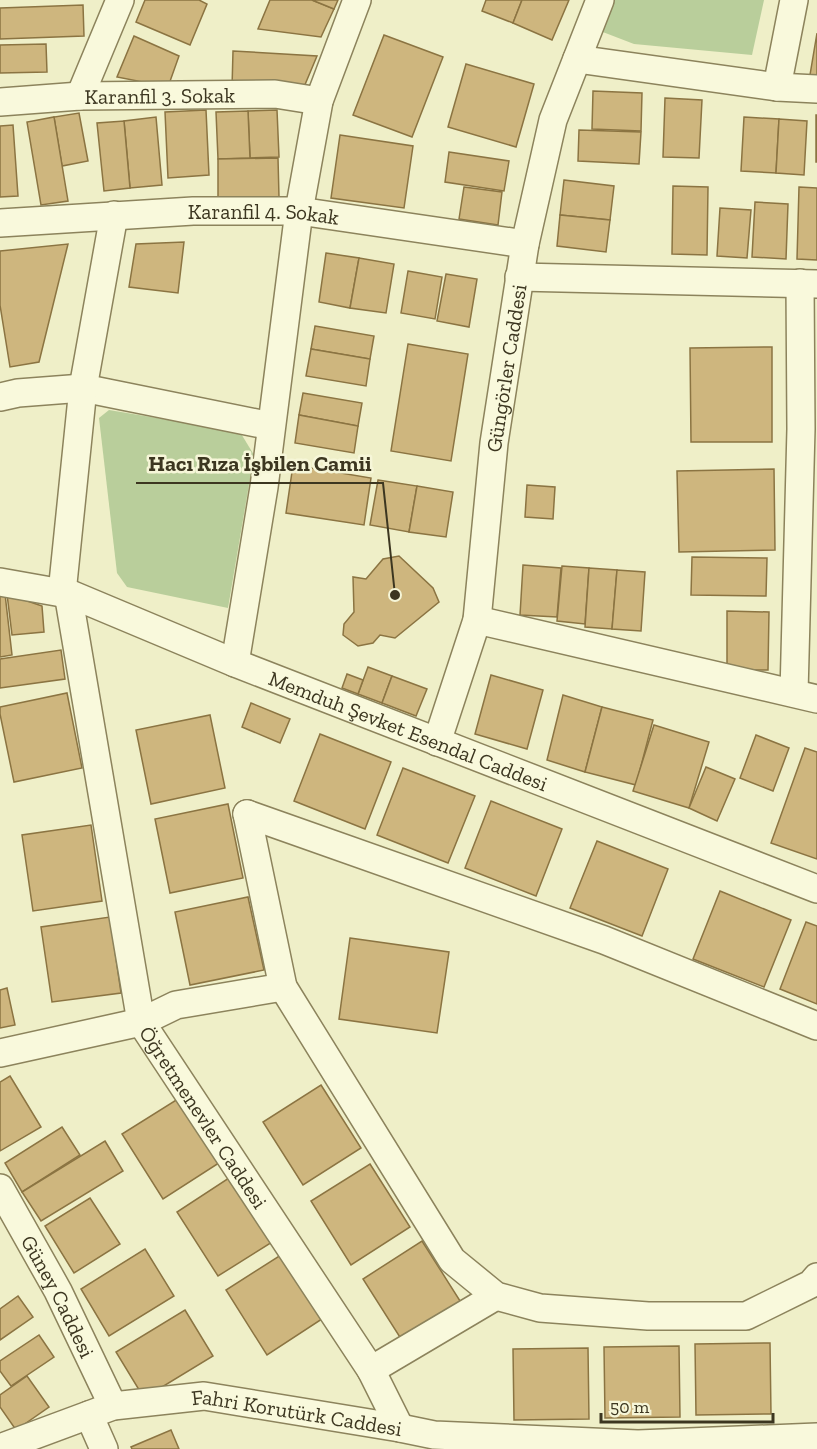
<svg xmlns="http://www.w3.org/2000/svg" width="817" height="1449" font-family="'Zilla Slab',serif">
  <rect width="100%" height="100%" fill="#efefc8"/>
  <!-- green -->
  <g fill="#b9ce9b">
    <path d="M607,0H764L752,55L634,44L595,29Z"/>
    <path d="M109,410L240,432L254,455L228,608L127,587L117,573L99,418Z"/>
  </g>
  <!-- building -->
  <g fill="#ceb67e" stroke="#8b7442" stroke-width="1.5">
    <path d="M145,0H199L207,4L190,45L136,22Z"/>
    <path d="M270,0H312L334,9L321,37L258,29Z"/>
    <path d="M312,0H338L334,9Z"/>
    <path d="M486,0H522L513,23L482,11Z"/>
    <path d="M522,0H569L552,40L513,23Z"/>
    <path d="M83,5L84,36L0,39V8Z"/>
    <path d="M817,33V75H810Z"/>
    <path d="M384,35L443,57L412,137L353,115Z"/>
    <path d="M134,36L179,56L168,87L117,77Z"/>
    <path d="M46,44L47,72L0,73V45Z"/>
    <path d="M233,51L317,56L304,87L232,88Z"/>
    <path d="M466,64L534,84L516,147L448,127Z"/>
    <path d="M593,91L642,93L641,131L592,129Z"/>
    <path d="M665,98L702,100L699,158L663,157Z"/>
    <path d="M206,110L209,175L168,178L165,112Z"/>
    <path d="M277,110L279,157L250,158L248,111Z"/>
    <path d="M248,111L250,158L218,159L216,112Z"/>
    <path d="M79,113L88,161L62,166L54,117Z"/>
    <rect x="816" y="115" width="1" height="47"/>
    <path d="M54,117L68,201L41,205L27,122Z"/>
    <path d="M156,117L162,185L130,188L124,121Z"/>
    <path d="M744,117L779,119L776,173L741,171Z"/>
    <path d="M779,119L807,121L804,175L776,173Z"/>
    <path d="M124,121L130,188L104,191L97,123Z"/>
    <path d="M13,125L18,196L0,197V126Z"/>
    <path d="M579,130L641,132L639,164L578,161Z"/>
    <path d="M340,135L413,146L404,208L331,198Z"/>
    <path d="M449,152L509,161L504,191L445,182Z"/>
    <path d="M278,158L279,197L218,199V159Z"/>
    <path d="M564,180L614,186L610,220L560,215Z"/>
    <path d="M673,186L708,187L707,255L672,254Z"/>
    <path d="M464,187L502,192L498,225L459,219Z"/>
    <path d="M799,187L817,188V260L797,259Z"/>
    <path d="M755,202L788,204L786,259L752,257Z"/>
    <path d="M720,208L751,210L747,258L717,256Z"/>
    <path d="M560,215L610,220L606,252L557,246Z"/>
    <path d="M184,242L178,293L129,287L136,244Z"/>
    <path d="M68,244L39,362L10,367L0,305V251Z"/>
    <path d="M326,253L359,258L350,308L319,302Z"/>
    <path d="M359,258L394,264L386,313L350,308Z"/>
    <path d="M408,271L442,277L435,319L401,313Z"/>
    <path d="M446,274L477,279L469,327L437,321Z"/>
    <path d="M315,326L374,336L370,359L311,349Z"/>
    <path d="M408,344L468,354L451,461L391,451Z"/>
    <path d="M772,347V442H691L690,348Z"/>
    <path d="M311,349L370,359L366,386L306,376Z"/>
    <path d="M303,393L362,403L358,426L299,415Z"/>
    <path d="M299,415L358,426L354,453L295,443Z"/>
    <path d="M293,465L371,478L364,525L286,513Z"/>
    <path d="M774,469L775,550L679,552L677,471Z"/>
    <path d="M378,480L417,486L409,532L370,525Z"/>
    <path d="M527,485L555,487L553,519L525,517Z"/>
    <path d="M417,486L453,492L446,537L409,532Z"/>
    <path d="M399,556L433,588L439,602L395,638L380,635L373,643L358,646L343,635L344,624L354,612L353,577L366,579L383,559Z"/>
    <path d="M692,557L767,558L766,596L691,595Z"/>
    <path d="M523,565L561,568L557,617L520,615Z"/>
    <path d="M562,566L589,568L585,624L557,621Z"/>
    <path d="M589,568L617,570L612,629L585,627Z"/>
    <path d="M617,570L645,572L641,631L612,629Z"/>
    <path d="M0,594H5L12,655L0,657Z"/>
    <path d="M7,594L42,606L44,632L12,635Z"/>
    <path d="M727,611L769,612L768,670H727Z"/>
    <path d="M61,650L65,679L0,688V659Z"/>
    <path d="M368,667L392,676L382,703L358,694Z"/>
    <path d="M347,674L363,680L358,694L342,688Z"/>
    <path d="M491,675L543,690L527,749L475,734Z"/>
    <path d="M392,676L427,689L416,716L382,703Z"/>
    <path d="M67,693L82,768L14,782L0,714V707Z"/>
    <path d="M563,695L602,707L585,772L547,760Z"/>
    <path d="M251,703L290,719L280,743L242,727Z"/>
    <path d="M602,707L653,720L636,785L585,772Z"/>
    <path d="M210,715L225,788L151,804L136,730Z"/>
    <path d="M654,725L709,742L689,808L633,791Z"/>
    <path d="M320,734L391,762L365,829L294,801Z"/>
    <path d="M756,735L789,748L773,791L740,778Z"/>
    <path d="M805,748L817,752V859L771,843Z"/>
    <path d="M706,767L735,779L717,821L689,808Z"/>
    <path d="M403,768L475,796L448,863L377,835Z"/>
    <path d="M491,801L562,829L536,896L465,868Z"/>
    <path d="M228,804L243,878L170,893L155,819Z"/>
    <path d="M91,825L102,901L33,911L22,835Z"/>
    <path d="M597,841L668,869L642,936L570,908Z"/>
    <path d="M720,891L791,920L764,987L693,959Z"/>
    <path d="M248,897L264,970L190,985L175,912Z"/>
    <path d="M110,917L121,993L52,1002L41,927Z"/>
    <path d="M806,922L817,926V1004L780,989Z"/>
    <path d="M350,938L449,952L437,1033L339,1019Z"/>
    <path d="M7,988L15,1025L0,1028V990Z"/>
    <path d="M10,1076L41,1127L0,1151V1082Z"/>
    <path d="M321,1085L361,1148L303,1185L263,1122Z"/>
    <path d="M181,1097L222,1161L163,1199L122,1134Z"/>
    <path d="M62,1127L80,1155L22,1192L5,1163Z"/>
    <path d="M105,1141L123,1171L41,1221L22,1192Z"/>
    <path d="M370,1164L410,1227L351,1265L311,1201Z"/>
    <path d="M235,1174L277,1239L218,1276L177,1212Z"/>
    <path d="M90,1198L120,1244L74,1273L45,1226Z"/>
    <path d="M422,1241L462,1304L403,1342L363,1279Z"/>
    <path d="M145,1249L174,1296L109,1336L81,1289Z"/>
    <path d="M284,1253L325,1317L267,1355L226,1290Z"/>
    <path d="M18,1296L33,1317L0,1340V1309Z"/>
    <path d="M185,1310L213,1356L144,1398L116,1352Z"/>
    <path d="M39,1335L54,1357L11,1386L0,1371V1361Z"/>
    <path d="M770,1343L771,1414L696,1415L695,1344Z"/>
    <path d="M679,1346L680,1417L605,1418L604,1347Z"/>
    <path d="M588,1348L589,1419L514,1420L513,1349Z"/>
    <path d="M27,1376L49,1407L16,1430L0,1407V1395Z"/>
    <path d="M171,1430L179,1449H132L131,1447Z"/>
  </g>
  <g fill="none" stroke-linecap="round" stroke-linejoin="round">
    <!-- minor casing -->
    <g stroke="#8c835c" stroke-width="30">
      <g id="minor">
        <path d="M577,59L777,87L817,89"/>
        <path d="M777,87L794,0"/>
        <path d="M80,96L120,0"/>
        <path id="s1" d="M0,102L80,96L275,94L319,101"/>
        <path id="s2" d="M0,223L193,211H299L525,244"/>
        <path d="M519,277L817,284"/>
        <path d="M0,397L18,393L83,388L271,426"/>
        <path id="s3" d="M0,582L62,593H68L235,663L817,889"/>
        <path d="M62,593L83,388L114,215"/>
        <path id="s4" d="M68,593L141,1022L371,1370L400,1428"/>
        <path d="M477,620L817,699"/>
        <path d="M235,663L264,487L299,211L319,101L357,0"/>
        <path d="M794,693L801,429L800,283"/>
        <path id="s5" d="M437,742L477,620L494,443L525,244L553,120L600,0"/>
        <path d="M247,814L283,987L452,1260L496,1296L540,1308L648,1316H746L811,1284L817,1277"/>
        <path d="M247,814L604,940L817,1026"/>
        <path d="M0,1053L141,1022L176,1005L283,987"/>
        <path id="s6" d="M0,1188L58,1291L113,1406"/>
        <path d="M371,1370L496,1296"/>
        <path d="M89,1415L104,1449"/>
        <path id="s7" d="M0,1448L113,1406L204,1396L400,1428L434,1435L638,1444L817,1437"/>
      </g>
    </g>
    <!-- minor -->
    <use href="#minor" stroke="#f9f9dc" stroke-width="27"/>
  </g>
  <g text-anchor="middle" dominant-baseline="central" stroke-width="5" stroke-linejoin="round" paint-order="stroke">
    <!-- street labels -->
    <g font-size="21" fill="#3c3620" stroke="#f6f6d8">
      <text stroke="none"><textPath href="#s1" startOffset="160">Karanfil 3. Sokak</textPath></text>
      <text stroke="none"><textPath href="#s2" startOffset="264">Karanfil 4. Sokak</textPath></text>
      <text stroke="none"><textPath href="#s5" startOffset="382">Güngörler Caddesi</textPath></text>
      <text stroke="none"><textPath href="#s3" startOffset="436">Memduh Şevket Esendal Caddesi</textPath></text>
      <text stroke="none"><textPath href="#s4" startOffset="549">Öğretmenevler Caddesi</textPath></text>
      <text stroke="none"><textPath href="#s6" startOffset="123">Güney Caddesi</textPath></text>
      <text stroke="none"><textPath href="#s7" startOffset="306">Fahri Korutürk Caddesi</textPath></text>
    </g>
  </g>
  <!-- callouts -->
  <path fill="none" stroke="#3c3620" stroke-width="2" d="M395 595L383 483H136"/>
  <circle fill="#3c3620" stroke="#f6f6d8" stroke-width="2" cx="395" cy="595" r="6"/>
  <g font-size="22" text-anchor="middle" font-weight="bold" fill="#3c3620" stroke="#f6f6d8" stroke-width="5" stroke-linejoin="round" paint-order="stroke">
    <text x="260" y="471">Hacı Rıza İşbilen Camii</text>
  </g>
  <!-- scale -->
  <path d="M601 1413v9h172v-9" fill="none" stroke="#3c3620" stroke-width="3"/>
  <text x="610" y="1413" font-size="18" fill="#3c3620" stroke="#f6f6d8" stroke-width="4.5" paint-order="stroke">50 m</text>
</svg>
